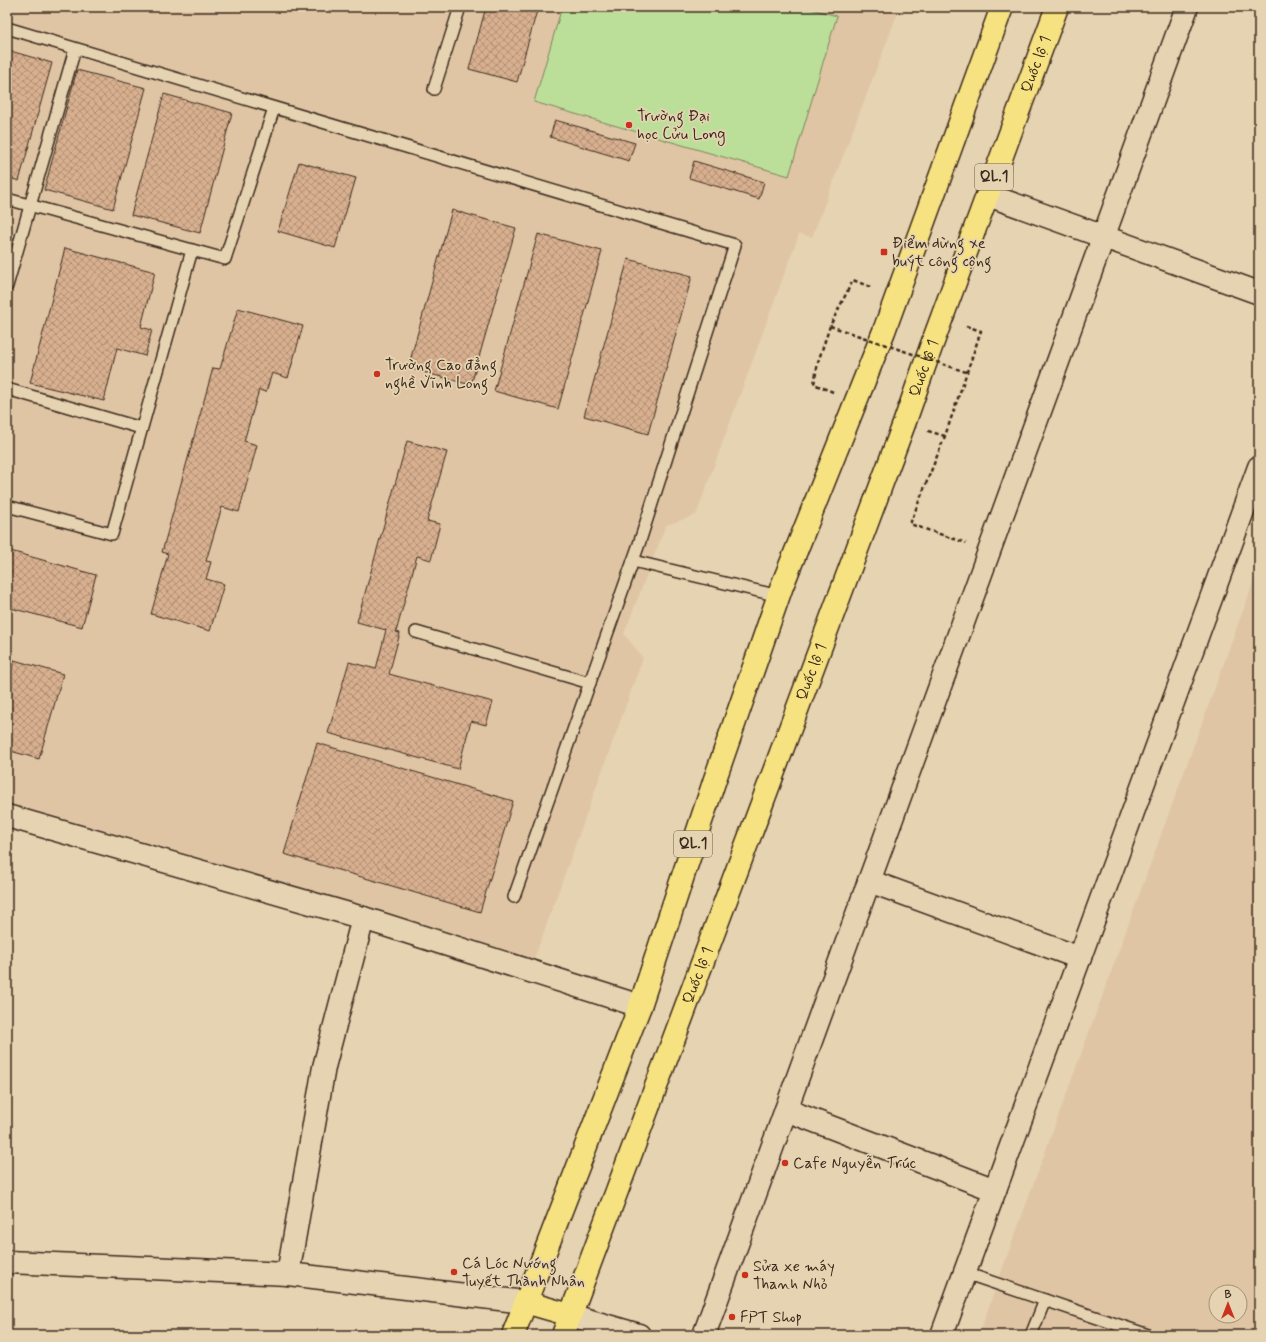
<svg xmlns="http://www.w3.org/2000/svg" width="1266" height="1342" font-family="Mynerve,sans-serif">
  <defs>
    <pattern id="building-cross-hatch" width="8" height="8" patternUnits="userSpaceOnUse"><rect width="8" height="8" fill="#d8b08f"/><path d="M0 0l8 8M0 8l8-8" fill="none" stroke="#b08f74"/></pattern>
  </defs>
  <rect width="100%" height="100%" fill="#e6d3b1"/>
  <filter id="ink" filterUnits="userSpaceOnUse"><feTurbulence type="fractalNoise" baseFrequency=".025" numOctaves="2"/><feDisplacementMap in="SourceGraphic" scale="8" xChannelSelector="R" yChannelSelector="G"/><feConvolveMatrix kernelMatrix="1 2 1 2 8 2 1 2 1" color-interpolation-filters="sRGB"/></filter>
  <g filter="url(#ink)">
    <!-- built -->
    <g fill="#dfc5a4" fill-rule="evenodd">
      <path d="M7,7H900L812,237L799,234L696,515L666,525L624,634L643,658L534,959L7,805Z"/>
      <path d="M1259,567V1335H979L997,1284ZM1216,1292H1240V1316H1216Z"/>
    </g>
    <!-- garden -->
    <path fill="#bbdf99" stroke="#7b845c" d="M562,7H804L837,16L789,176L534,102Z"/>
    <!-- building -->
    <g fill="url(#building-cross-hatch)" stroke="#3b2a1e">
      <path d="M486,7H538L517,82L469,69Z"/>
      <path d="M7,50L52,63L19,181L7,177Z"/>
      <path d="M77,70L146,88L113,209L44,190Z"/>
      <path d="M164,94L232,113L200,233L131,215Z"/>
      <path d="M555,120L635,143L629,161L550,137Z"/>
      <path d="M694,161L764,182L759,199L689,178Z"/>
      <path d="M299,162L356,178L335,248L278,231Z"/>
      <path d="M452,210L516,228L471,385L408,368Z"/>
      <path d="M538,234L602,251L558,409L494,391Z"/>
      <path d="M65,248L155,272L141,327L152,330L145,356L117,348L104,401L30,383Z"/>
      <path d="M628,259L692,276L648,434L584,416Z"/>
      <path d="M238,308L303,326L288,378L272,373L266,392L259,390L244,441L257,445L239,512L222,507L206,561L211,562L206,579L224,584L210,631L151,614L168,554L162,552L213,368L220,369Z"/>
      <path d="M407,441L447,452L427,521L440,524L431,560L417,556L396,632L400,633L389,674L493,702L486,725L471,721L458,769L328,733L349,662L376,669L386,630L357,622Z"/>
      <path d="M7,550L96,575L82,627L7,607Z"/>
      <path d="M7,658L14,660L7,687Z"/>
      <path d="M14,660L63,674L39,759L7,750V687Z"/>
      <path d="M317,743L513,801L480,912L284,854Z"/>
    </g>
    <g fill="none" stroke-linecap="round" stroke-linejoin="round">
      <!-- service casing -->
      <g stroke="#3b2a1e" stroke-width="14">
        <g id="service">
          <path d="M7,28L735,245L639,544L514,897"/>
          <path d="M434,89L460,7"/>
          <path d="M7,199L225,259L274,108"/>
          <path d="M7,286L75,49"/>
          <path d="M7,389L141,428"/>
          <path d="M7,506L112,534L192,250"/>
          <path d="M633,561L779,596"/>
          <path d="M416,632L590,683"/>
          <path d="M965,1273L1148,1335"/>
          <path d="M1031,1335L1045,1300"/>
        </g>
      </g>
      <!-- minor casing -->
      <g stroke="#3b2a1e" stroke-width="25">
        <g id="minor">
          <path d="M988,195L1259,293"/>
          <path d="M7,816L363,918L640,1006"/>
          <path d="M869,881L1080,958"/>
          <path d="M786,1110L995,1190"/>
          <path d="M7,1262L288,1274L525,1302"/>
          <path d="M288,1274L324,1067L363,918"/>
          <path d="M570,1315L639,1335"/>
          <path d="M704,1335L1187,7"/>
          <path d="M942,1335L1259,467"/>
        </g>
      </g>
      <!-- trunk casing -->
      <g stroke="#3b2a1e" stroke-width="25">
        <g id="trunk">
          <path d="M525,1302L570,1315"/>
          <path d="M513,1335L640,1006L715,779L782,586L884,331L1002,7"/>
          <path id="s1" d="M563,1335L904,424L931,347L1057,7"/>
        </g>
      </g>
      <!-- path -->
      <g stroke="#3b2a1e" stroke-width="2.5" stroke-dasharray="4 3" stroke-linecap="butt">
        <path d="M966,326L981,331L945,436L910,524L966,543"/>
        <path d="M833,392L814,384L818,362L830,326L853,280L873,288"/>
        <path d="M928,431L945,436"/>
      </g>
      <!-- service -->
      <use href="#service" stroke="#e6d3b1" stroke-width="11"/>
      <!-- minor -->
      <use href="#minor" stroke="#e6d3b1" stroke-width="22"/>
      <!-- trunk -->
      <use href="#trunk" stroke="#f7e281" stroke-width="22"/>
      <!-- path-bridge -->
      <path stroke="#3b2a1e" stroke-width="2.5" stroke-dasharray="4 3" stroke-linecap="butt" d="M830,326L966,372"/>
    </g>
  </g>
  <!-- markers -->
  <g fill="#c8321e" stroke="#e6d3b1" stroke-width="1.5">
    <circle cx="629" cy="125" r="4"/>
    <rect x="880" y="248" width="8" height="8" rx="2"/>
    <circle cx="377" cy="374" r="4"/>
    <circle cx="785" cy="1163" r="4"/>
    <circle cx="454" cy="1272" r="4"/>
    <circle cx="745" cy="1275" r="4"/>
    <circle cx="732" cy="1317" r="4"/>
  </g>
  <g text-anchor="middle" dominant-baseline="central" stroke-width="3.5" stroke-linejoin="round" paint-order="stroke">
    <!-- shield labels -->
    <g fill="#e6d3b1" stroke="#6e5d4a" stroke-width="1">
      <rect x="975" y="164" width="38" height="26" rx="3"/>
      <rect x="674" y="831" width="38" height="26" rx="3"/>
    </g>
    <g font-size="15" font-weight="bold" fill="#3b2a1e">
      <text x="994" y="177">QL.1</text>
      <text x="693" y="844">QL.1</text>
    </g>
    <!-- street labels -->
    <g font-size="16" fill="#3b2a1e" stroke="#e6d3b1">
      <text stroke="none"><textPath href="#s1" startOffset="1356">Quốc lộ 1</textPath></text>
      <text stroke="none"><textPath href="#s1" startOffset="1032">Quốc lộ 1</textPath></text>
      <text stroke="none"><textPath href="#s1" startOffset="708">Quốc lộ 1</textPath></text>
      <text stroke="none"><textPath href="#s1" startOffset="384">Quốc lộ 1</textPath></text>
    </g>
    <!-- poi labels -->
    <g font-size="16" fill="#3b2a1e" stroke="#e6d3b1" text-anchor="start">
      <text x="637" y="116">Trường Đại<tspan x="637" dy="18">học Cửu Long</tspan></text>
      <text x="892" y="243">Điểm dừng xe<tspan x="892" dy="18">buýt công cộng</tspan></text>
      <text x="385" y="365">Trường Cao đẳng<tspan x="385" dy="18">nghề Vĩnh Long</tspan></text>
      <text x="793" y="1163">Cafe Nguyễn Trúc</text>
      <text x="462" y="1263">Cá Lóc Nướng<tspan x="462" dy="18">Tuyết Thành Nhân</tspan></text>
      <text x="753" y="1266">Sửa xe máy<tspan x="753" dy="18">Thanh Nhỏ</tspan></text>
      <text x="740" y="1317">FPT Shop</text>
    </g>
  </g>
  <!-- margin -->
  <rect width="1266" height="1342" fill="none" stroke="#e6d3b1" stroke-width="24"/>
  <rect x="12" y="12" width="1242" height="1318" fill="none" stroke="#3b2a1e" stroke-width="1.5" filter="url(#ink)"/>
  <!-- north arrow -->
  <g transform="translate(1228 1304)"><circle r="19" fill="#e6d3b1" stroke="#a28f76"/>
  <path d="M0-3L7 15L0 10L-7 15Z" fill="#c8321e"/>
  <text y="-6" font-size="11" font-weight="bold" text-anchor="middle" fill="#3b2a1e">B</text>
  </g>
</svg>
